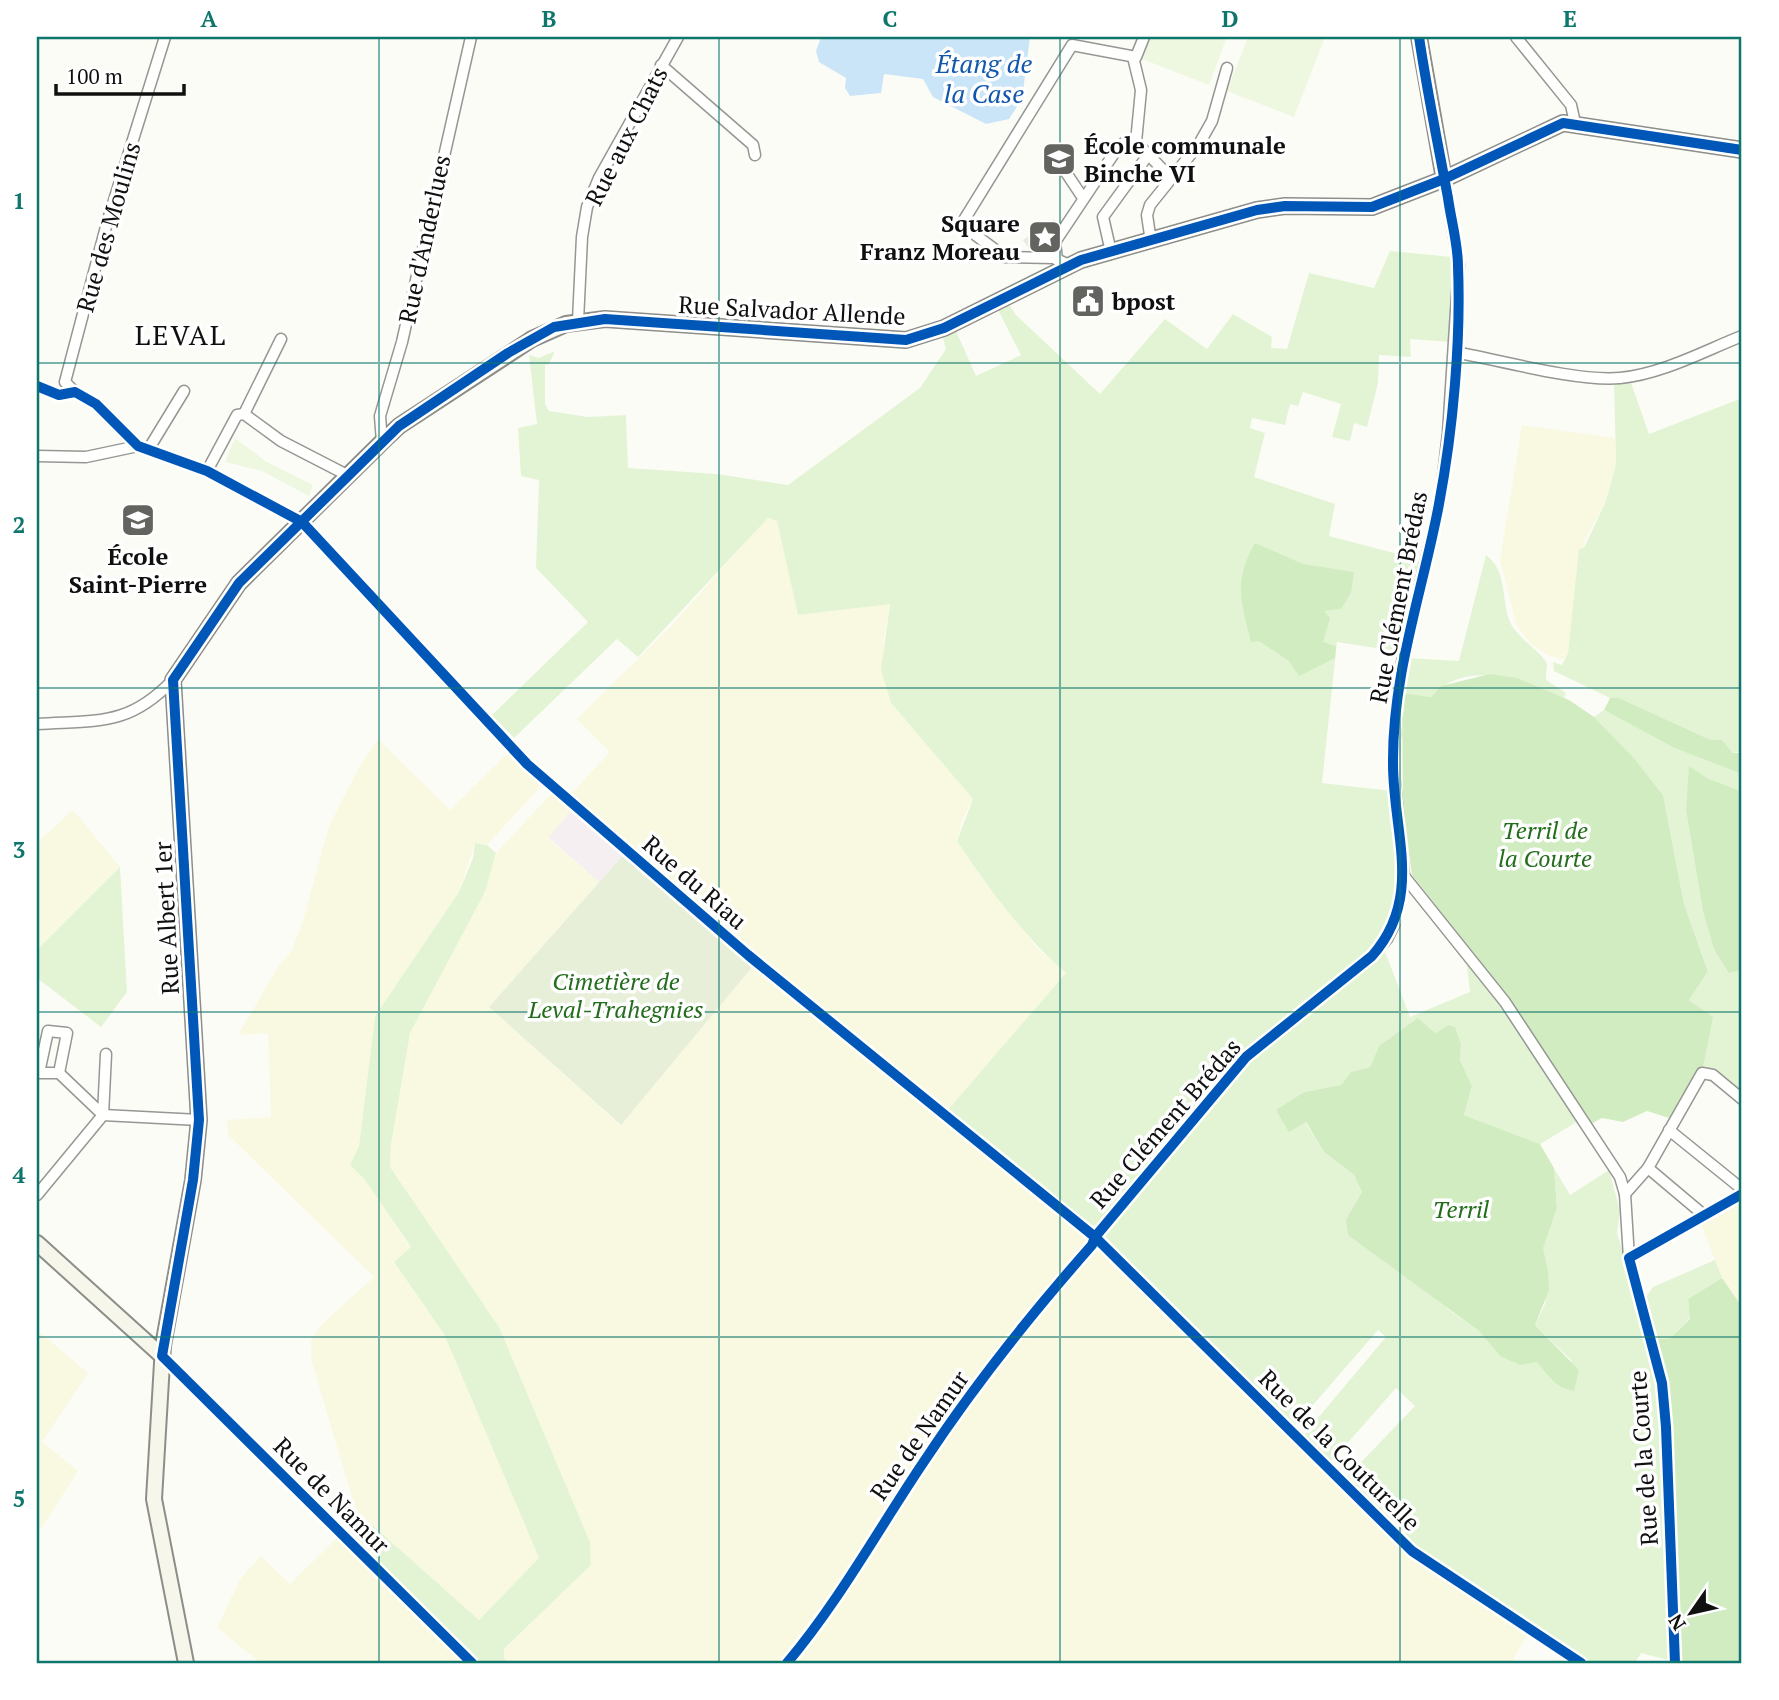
<svg xmlns="http://www.w3.org/2000/svg" width="1779" height="1700" font-family="'PT Serif',serif">
  <rect width="100%" height="100%" fill="#fcfcf6"/>
  <!-- industrial -->
  <path fill="#f5eff2" d="M571,811L624,854L599,882L548,837Z"/>
  <!-- farmland -->
  <g fill="#f9f9e2">
    <path d="M1522,425L1615,438L1616,463L1606,501L1585,540L1568,653L1563,660L1547,655L1530,643L1516,624L1500,560Z"/>
    <path d="M767,518L777,520L798,615L890,603L883,645L891,703L973,799L962,821L957,841L982,878L1037,948L1067,973L946,1112L731,936L698,907L679,885L571,794L610,752L577,719L671,626Z"/>
    <path d="M378,739L450,810L507,754L542,785L487,845L475,843L459,892L375,1016L359,1146L350,1165L365,1180L411,1248L394,1262L444,1334L539,1558L479,1620L370,1523L363,1527L354,1504L311,1359V1341L321,1325L374,1277L228,1135L227,1120L271,1117L268,1033L238,1035L278,967L291,952L302,924L329,826L358,769Z"/>
    <path d="M551,794L571,811L548,838L599,882L489,1007L620,1125L753,966L1089,1236L1088,1245L1023,1320L909,1472L831,1593L778,1663H509L504,1658V1650L591,1565L590,1542L499,1327L390,1167L391,1145L410,1033L485,892L496,853Z"/>
    <path d="M73,810L120,867L37,950V843Z"/>
    <path d="M1737,1203L1742,1206L1740,1308L1722,1278L1700,1222Z"/>
    <path d="M1098,1248L1114,1261L1412,1557L1529,1632L1511,1663H792L830,1616L941,1441L1046,1300Z"/>
    <path d="M37,1330L88,1373L42,1442L78,1471L37,1535Z"/>
    <path d="M339,1536L466,1663H261L217,1628L240,1579L261,1556L290,1584Z"/>
  </g>
  <!-- green -->
  <g fill="#e3f4d5">
    <path d="M1390,251L1452,257L1451,342L1410,339L1411,357L1379,355L1378,383L1367,427L1354,423L1350,441L1332,437L1341,404L1303,392L1298,406L1290,404L1285,425L1252,418L1250,428L1265,433L1254,477L1335,504L1329,536L1417,559L1421,565L1402,647L1395,651L1337,642L1322,783L1392,791C1397,844 1407,896 1380,943L1245,1055L1100,1225L1090,1226L946,1112L1066,973C1023,936 989,889 957,841L973,799L891,703L881,670L890,604L798,615L777,521L768,518L638,657L617,639L514,738L492,715L588,622L536,568L539,480L521,476L518,428L537,424L529,355L539,358L555,351L549,364L545,365V404L549,411L588,417L626,415L628,468L717,474L788,485L920,388L946,349L943,338L956,331L976,376L1021,355L998,310L1009,304L1016,315L1100,394L1165,319L1207,349L1233,314L1272,337L1271,348L1287,349L1309,273L1374,288Z"/>
    <path d="M1630,380L1649,434L1742,398L1740,752L1733,753L1722,740H1711L1619,698H1610L1554,671L1553,662L1562,665L1568,653L1579,549L1584,548L1606,501L1616,464L1614,382Z"/>
    <path d="M1486,555C1508,571 1501,600 1510,622C1517,638 1545,655 1547,664C1547,666 1546,675 1546,680L1566,693L1564,698C1523,681 1467,657 1431,697L1402,693L1407,658L1459,661Z"/>
    <path d="M1604,710L1674,748L1742,774V805L1739,791L1707,778L1686,810L1703,912L1714,949L1741,970L1742,954V1095L1713,1072L1703,1068L1712,1017L1689,1000L1708,970L1684,904L1663,795L1634,758L1594,717Z"/>
    <path d="M475,843L487,845L496,853L485,892L410,1033L391,1145L390,1167L499,1327L590,1542L591,1565L504,1649V1658L509,1663H475L360,1546L356,1537L370,1523L479,1620L539,1558L444,1334L394,1262L411,1247L365,1180L350,1165L359,1146L375,1016L459,892L473,858Z"/>
    <path d="M120,867L127,992L101,1027L37,978V950Z"/>
    <path d="M1384,949L1410,1017L1470,992L1466,958L1495,995L1580,1120L1540,1144L1464,1115L1472,1086L1460,1060L1461,1044L1448,1025L1435,1033L1379,1046L1370,1067L1351,1072L1341,1085L1304,1092L1276,1111L1305,1122L1324,1152L1354,1175L1362,1192L1346,1219L1448,1309L1479,1331L1500,1356L1537,1361L1552,1381L1572,1361L1535,1325L1545,1304L1548,1271L1542,1248L1557,1208L1554,1168L1570,1195L1609,1170L1620,1211L1617,1233L1656,1362L1663,1424L1672,1661L1641,1653L1635,1663H1586L1426,1559L1345,1479L1415,1406L1396,1388L1329,1464L1302,1437L1386,1337L1378,1330L1293,1428L1103,1238L1102,1234L1244,1064Z"/>
    <path d="M1715,1260L1722,1278L1688,1299L1690,1318L1669,1339H1657L1646,1297L1653,1287Z"/>
  </g>
  <!-- forest -->
  <g fill="#d2ecc2">
    <path d="M1255,543L1303,564L1354,572L1351,593L1341,609L1324,611L1330,618L1323,642L1336,646L1335,658L1299,676L1289,661L1259,641L1251,642C1241,602 1233,581 1255,543Z"/>
    <path d="M1490,674L1517,678L1569,700L1594,717L1634,758L1663,795L1684,904L1708,971L1689,1000L1713,1017L1703,1068L1672,1119L1647,1111L1623,1122L1602,1118L1591,1124L1509,999L1412,875L1403,813L1402,693L1431,697L1441,686Z"/>
    <path d="M1610,698H1619L1711,740H1722L1733,753H1742V774L1674,748L1604,710Z"/>
    <path d="M1689,766L1707,778L1740,791L1742,805V954L1741,970L1729,973L1714,949L1703,912L1686,810Z"/>
    <path d="M1418,1018L1435,1033L1448,1025L1455,1027L1461,1044L1460,1060L1472,1086L1464,1115L1540,1144L1554,1168L1557,1208L1543,1248L1548,1271L1549,1290L1535,1325L1579,1370L1574,1391C1556,1388 1548,1376 1537,1362L1520,1365L1500,1356L1479,1331L1348,1235L1346,1219L1362,1192L1354,1175L1324,1152L1306,1122L1289,1132L1276,1110L1304,1092L1341,1085L1351,1072L1370,1067L1379,1046Z"/>
    <path d="M1722,1278L1742,1307V1663H1678L1673,1456L1665,1367L1657,1339H1669L1690,1319L1688,1299Z"/>
  </g>
  <!-- cemetery -->
  <path fill="#e7efd9" d="M624,854L753,966L621,1125L489,1007Z"/>
  <!-- pitch -->
  <g fill="#eef7df">
    <path d="M1150,37H1227L1209,85L1142,59Z"/>
    <path d="M1248,37H1325L1294,117L1227,91Z"/>
    <path d="M235,438L265,461L313,485L309,496L262,471L225,462Z"/>
  </g>
  <!-- plaza -->
  <path fill="#edebe1" d="M1054,219L1064,233L1058,241L1060,254H1033L1023,240Z"/>
  <!-- water -->
  <path fill="#cae4f8" d="M821,37H1030L1022,99L1009,119L986,124L933,97L923,79L884,74L881,93L850,96L845,88L846,78L819,62L816,51Z"/>
  <g fill="none" stroke-linecap="round" stroke-linejoin="round">
    <!-- street casing -->
    <g stroke="#969694" stroke-width="13">
      <g id="street">
        <path d="M165,37L107,223L65,382L75,392L96,404L138,446L207,471L302,522L527,764L748,955L1095,1237L1412,1551L1581,1663"/>
        <path d="M1516,37L1571,105L1575,123"/>
        <path d="M661,65L753,145L755,155"/>
        <path d="M1136,142L1170,177"/>
        <path d="M1063,168L1083,198"/>
        <path d="M1151,242L1147,215L1150,205L1199,144L1212,121L1227,68"/>
        <path d="M1111,252L1103,217L1148,155"/>
        <path d="M1057,260L1055,242L1119,146L1127,141L1136,142L1141,90L1133,57"/>
        <path d="M1069,265L1054,258L1005,257L966,228L964,220L1072,45L1136,57L1144,37"/>
        <path d="M578,321L582,237L587,207L599,178L678,37"/>
        <path d="M1455,352C1499,360 1578,382 1620,378C1662,374 1704,351 1742,336"/>
        <path d="M244,414L281,339"/>
        <path d="M382,442L380,416L402,342L471,37"/>
        <path d="M148,450L184,391"/>
        <path d="M37,456L86,457L138,446"/>
        <path d="M207,471L237,415L244,414L281,441L349,476"/>
        <path d="M37,724C97,720 128,727 173,680"/>
        <path d="M1404,876L1505,1002L1620,1177L1625,1194L1629,1258L1662,1383L1666,1427L1675,1663"/>
        <path d="M59,1073L67,1033L48,1031L39,1073H59L103,1115L106,1054"/>
        <path d="M1669,1130L1742,1189"/>
        <path d="M1648,1168L1705,1216"/>
        <path d="M1625,1194L1648,1168L1702,1073L1713,1075L1742,1099"/>
        <path d="M37,1195L103,1115L199,1120"/>
        <path d="M1629,1258L1742,1194"/>
        <path d="M162,1356L472,1663"/>
        <path d="M787,1663C840,1600 879,1528 925,1460C975,1384 1032,1313 1092,1245L1095,1237L1246,1057L1372,956L1387,939L1394,925L1404,876L1393,764L1397,701L1403,655L1440,502L1448,433L1459,265L1444,179"/>
      </g>
    </g>
    <!-- secondary casing -->
    <g stroke="#8d8d8a" stroke-width="18">
      <g id="secondary">
        <path d="M1419,37L1444,179"/>
        <path d="M37,1243L162,1356"/>
        <path d="M186,1663L154,1499L163,1346L193,1180L199,1120L173,680L239,583L382,442L399,426L532,339L566,324L605,319L906,340L944,328L1081,260L1257,210L1285,206L1372,207L1444,179L1563,123L1742,150"/>
      </g>
    </g>
    <!-- street -->
    <use href="#street" stroke="#fffffe" stroke-width="10"/>
    <!-- secondary -->
    <use href="#secondary" stroke="#f6f6eb" stroke-width="14"/>
    <!-- cycleway casing -->
    <g stroke="#fff" stroke-width="15">
      <g id="cycleway">
        <path d="M37,386L59,395L75,392L96,404L138,446L207,471L302,522L527,764L748,955L1095,1237L1412,1551L1581,1663"/>
        <path d="M472,1663L162,1356L193,1180L199,1120L173,680L239,583L399,426L508,353L554,327L605,319L906,340L944,328L1081,260L1257,210L1285,206L1372,207L1444,179L1563,123L1742,150"/>
        <path d="M787,1663C840,1600 879,1528 925,1460C975,1384 1032,1313 1092,1245L1095,1237L1246,1057L1372,956C1424,897 1393,833 1393,764C1392,674 1423,590 1439,504C1453,430 1461,341 1458,266C1458,244 1451,220 1448,198C1438,144 1427,91 1419,37"/>
        <path d="M1675,1663L1666,1427L1662,1383L1629,1258L1742,1194"/>
      </g>
    </g>
    <!-- cycleway -->
    <use href="#cycleway" stroke="#0057b8" stroke-width="10"/>
  </g>
  <!-- grid -->
  <path fill="none" stroke="#0f766e" stroke-width="2" stroke-opacity="0.55" d="M379,37V1663M719,37V1663M1060,37V1663M1400,37V1663M37,363H1742M37,688H1742M37,1012H1742M37,1337H1742"/>
  <!-- icons -->
  <defs>
    <g id="school-square" transform="scale(1.75)"><rect x="-9" y="-9" width="18" height="18" rx="4" fill="#636360" stroke="#fff"/><path d="M0-5L7-2L0 1L-7-2ZM-4 1L0 2.5L4 1V4Q0 6-4 4Z" fill="#fff"/></g>
    <g id="sight-square" transform="scale(1.75)"><rect x="-9" y="-9" width="18" height="18" rx="4" fill="#636360" stroke="#fff"/><path d="M0-6L1.8-2.2L6-1.7L2.9 1.2L3.7 5.4L0 3.3L-3.7 5.4L-2.9 1.2L-6-1.7L-1.8-2.2Z" fill="#fff"/></g>
    <g id="civic-square" transform="scale(1.75)"><rect x="-9" y="-9" width="18" height="18" rx="4" fill="#636360" stroke="#fff"/><path d="M-.6-6.5H3V-4.5H.6V-3L4-1V1h2V6H-6V1h2V-1L-.6-3ZM-1.2 2.5V6h2.4V2.5Z" fill="#fff"/></g>
  </defs>
  <g fill-rule="evenodd">
    <use href="#school-square" x="1059" y="159"/>
    <use href="#sight-square" x="1045" y="237"/>
    <use href="#civic-square" x="1088" y="301"/>
    <use href="#school-square" x="138" y="520"/>
  </g>
  <g text-anchor="middle" dominant-baseline="central" stroke-width="7" stroke-linejoin="round" paint-order="stroke">
    <!-- street labels -->
    <g font-size="24" fill="#101010" stroke="#fff">
      <text transform="translate(626 136) rotate(-63)">Rue aux Chats</text>
      <text transform="translate(108 227) rotate(-74)">Rue des Moulins</text>
      <text transform="translate(424 239) rotate(-78)">Rue d'Anderlues</text>
      <text transform="translate(792 310) rotate(3)">Rue Salvador Allende</text>
      <text transform="translate(1398 597) rotate(-79)">Rue Clément Brédas</text>
      <text transform="translate(695 882) rotate(41)">Rue du Riau</text>
      <text transform="translate(166 918) rotate(-93)">Rue Albert 1er</text>
      <text transform="translate(1165 1123) rotate(-49)">Rue Clément Brédas</text>
      <text transform="translate(919 1435) rotate(-55)">Rue de Namur</text>
      <text transform="translate(1340 1450) rotate(45)">Rue de la Couturelle</text>
      <text transform="translate(1643 1458) rotate(-94)">Rue de la Courte</text>
      <text transform="translate(332 1495) rotate(45)">Rue de Namur</text>
    </g>
    <!-- poi labels -->
    <g font-size="24" font-weight="bold" fill="#101010" stroke="#fff" text-anchor="start">
      <text x="1084" y="145">École communale<tspan x="1084" dy="28">Binche VI</tspan></text>
      <text x="1020" y="223" text-anchor="end">Square<tspan x="1020" dy="28">Franz Moreau</tspan></text>
      <text x="1112" y="301">bpost</text>
      <text x="138" y="556" text-anchor="middle">École<tspan x="138" dy="28">Saint-Pierre</tspan></text>
    </g>
    <!-- park labels -->
    <g font-size="24" font-style="italic" fill="#246d1c" stroke="#fff">
      <text x="1545" y="830">Terril de<tspan x="1545" dy="28">la Courte</tspan></text>
      <text x="616" y="981">Cimetière de<tspan x="616" dy="28">Leval-Trahegnies</tspan></text>
      <text x="1461" y="1209">Terril</text>
    </g>
    <!-- water labels -->
    <g font-size="26" font-style="italic" fill="#1157ab" stroke="#fff">
      <text x="984" y="63">Étang de<tspan x="984" dy="30">la Case</tspan></text>
    </g>
    <!-- quarter labels -->
    <g font-size="28" letter-spacing="2" fill="#101010" stroke="#fff">
      <text x="181" y="334">LEVAL</text>
    </g>
  </g>
  <!-- border -->
  <rect width="1779" height="1700" fill="none" stroke="#ffffff" stroke-width="77"/>
  <!-- north arrow -->
  <g transform="translate(1691 1613) rotate(236)" stroke="#ffffff" stroke-width="5" paint-order="stroke">
  <path d="M0-5L12 26L0 18L-12 26Z" fill="#101010"/>
  <text y="-10" font-size="19" font-weight="bold" text-anchor="middle" fill="#101010">N</text>
  </g>
  <!-- scale -->
  <path d="M56 84v10h128v-10" fill="none" stroke="#101010" stroke-width="3.5"/>
  <text x="66" y="84" font-size="21" fill="#101010" stroke="#ffffff" stroke-width="5" paint-order="stroke">100 m</text>
  <rect x="38" y="38" width="1702" height="1624" fill="none" stroke="#0f766e" stroke-width="2.5"/>
  <g font-size="23" text-anchor="middle" font-weight="bold" fill="#0f766e">
    <text x="209" y="27">A</text>
    <text x="549" y="27">B</text>
    <text x="890" y="27">C</text>
    <text x="1230" y="27">D</text>
    <text x="1570" y="27">E</text>
    <text x="19" y="209">1</text>
    <text x="19" y="533">2</text>
    <text x="19" y="858">3</text>
    <text x="19" y="1183">4</text>
    <text x="19" y="1507">5</text>
  </g>
</svg>
